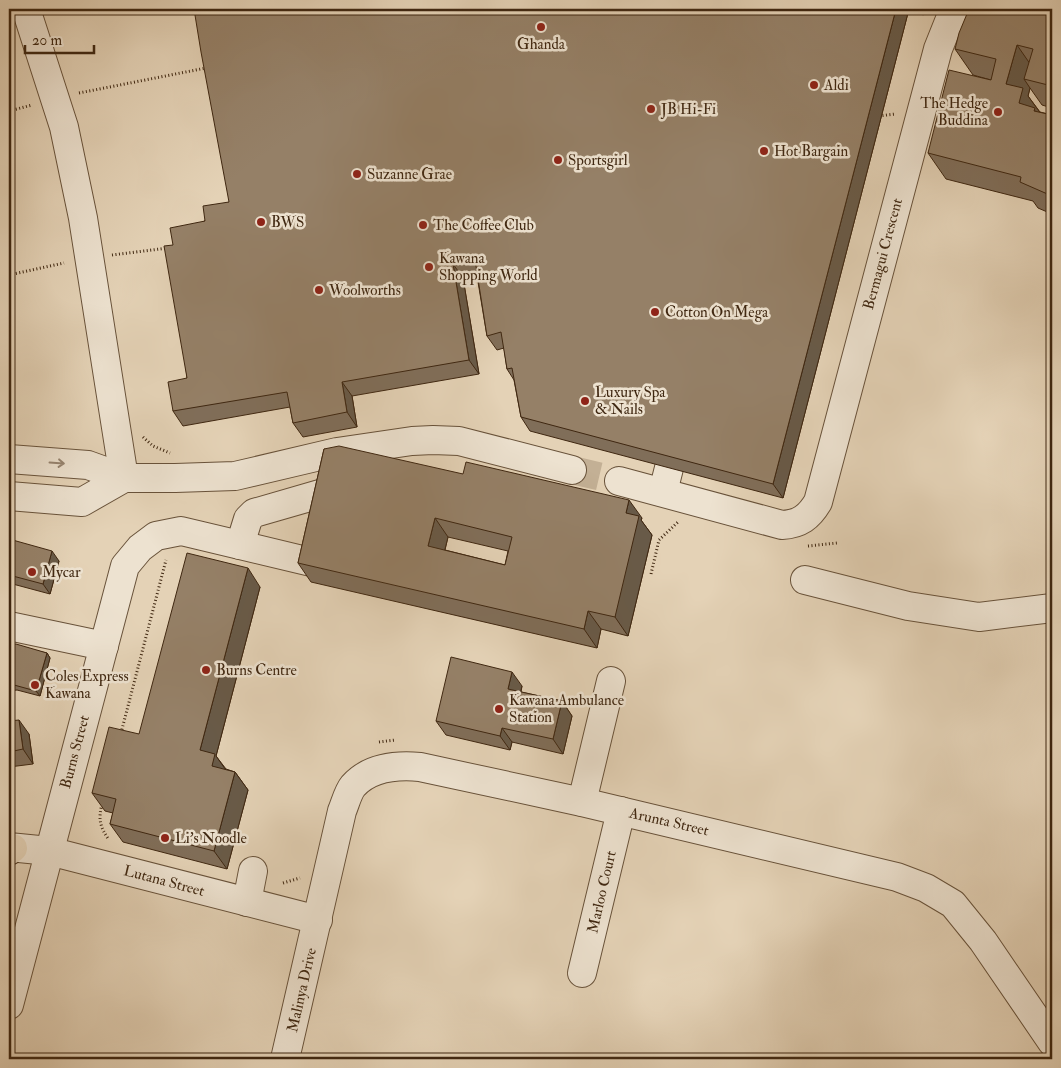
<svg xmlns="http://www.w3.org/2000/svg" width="1061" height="1068" font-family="'IM FELL Double Pica',serif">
  <rect width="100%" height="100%" fill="#e4d2b6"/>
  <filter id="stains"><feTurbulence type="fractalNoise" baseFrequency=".004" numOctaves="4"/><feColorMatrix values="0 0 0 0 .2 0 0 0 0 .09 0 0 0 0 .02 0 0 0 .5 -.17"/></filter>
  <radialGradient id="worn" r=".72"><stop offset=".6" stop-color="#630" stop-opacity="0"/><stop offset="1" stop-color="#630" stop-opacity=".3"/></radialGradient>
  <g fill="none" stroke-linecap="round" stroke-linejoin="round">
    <!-- minor-tunnel -->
    <path stroke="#c3b095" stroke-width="28" stroke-dasharray="28 14" stroke-linecap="butt" d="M572,470L619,481"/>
    <!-- minor casing -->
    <g stroke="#68523a" stroke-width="30">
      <g id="minor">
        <path d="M26,9L64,127L83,218L124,478"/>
        <path d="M9,459L88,465L124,478H175L235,476L337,452L412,441L433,440L459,441L572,470"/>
        <path d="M619,481L782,525C800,524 809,517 818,502L938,49L954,9"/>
        <path d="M663,492L669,468"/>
        <path d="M9,496L82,502L124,478"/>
        <path d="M240,545L248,519L254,513L320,494L331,493"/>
        <path d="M805,580L908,606L979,617L1052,608"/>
        <path d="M9,626L104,646"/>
        <path d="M582,802L611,681"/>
        <path d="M9,847L49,851L318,920"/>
        <path d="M247,902L253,871"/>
        <path d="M582,973L621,811"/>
        <path d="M9,1005L125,566L140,548L156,536L181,531L315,563"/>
        <path d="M285,1059L342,811C345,804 348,792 353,786C370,767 398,765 420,767L582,802L897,877L926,888L953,904L983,941L1052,1042"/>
      </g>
    </g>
    <!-- highway casing -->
    <g stroke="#3f2711" stroke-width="30">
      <path id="highway" d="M9,851L13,848"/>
    </g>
    <!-- path -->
    <g stroke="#3f2711" stroke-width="3" stroke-dasharray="1 2.5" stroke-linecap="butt">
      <path d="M922,15L923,9"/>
      <path d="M79,93L206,68"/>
      <path d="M9,111L32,105"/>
      <path d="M879,116L895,114"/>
      <path d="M112,255L168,248"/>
      <path d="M9,275L64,263"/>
      <path d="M143,437L153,446L170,453"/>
      <path d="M808,546L837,543"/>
      <path d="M651,574L659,540L678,522"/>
      <path d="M121,733L166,560"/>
      <path d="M379,742L395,740"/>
      <path d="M102,804C98,819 100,827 109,840"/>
      <path d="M283,883L300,878"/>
    </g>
    <!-- minor -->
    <use href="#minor" stroke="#ede2d0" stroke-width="28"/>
    <!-- highway -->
    <use href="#highway" stroke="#e4d2b6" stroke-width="28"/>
  </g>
  <!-- wall -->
  <g fill="#806e59" stroke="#3f2711" fill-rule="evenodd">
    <path d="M909,9L783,498L530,431L521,417L514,380L507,369L504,348L497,350L487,336L477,276L463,278L479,374L352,396L357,427L303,437L293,423L290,407L183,426L173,411L187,378L173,245L229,202Z"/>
    <path d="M1052,9V108L1042,105L1030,88L1028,96L1040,112L1052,115V214L1038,208L1033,201L946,179L928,153L991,80L973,75L955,49Z"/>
    <path d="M324,449L642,518L641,520L652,535L628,636L601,629L597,648L311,582L298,563ZM448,537L508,551L505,565L445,550Z"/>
    <path d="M9,539L59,561L50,594L9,583Z"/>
    <path d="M260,587L216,756L226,769L235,772L248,790L227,869L123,842L110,824L113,813L105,811L92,793Z"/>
    <path d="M9,645L47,653L50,658L40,696L17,690L9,691Z"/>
    <path d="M522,686L521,692L562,701L572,716L563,754L512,742L510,750L446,735L436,721Z"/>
    <path d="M9,721L29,734L33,764L9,767Z"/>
  </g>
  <!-- shaded-wall -->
  <g fill="#685a48" stroke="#3f2711">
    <path d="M896,9H909L783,498L773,484Z"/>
    <path d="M1017,45L1035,71L1024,79L1030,88L1028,96L1041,114L1019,103L1006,84Z"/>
    <path d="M453,264L463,278L479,374L469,360Z"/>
    <path d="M342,382L352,396L357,427L347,412Z"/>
    <path d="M629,500L642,518L641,520L652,535L628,636L615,617L626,513Z"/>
    <path d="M435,518L448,537L441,565L428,546Z"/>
    <path d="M52,551L59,561L50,594L43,584Z"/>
    <path d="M248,568L260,587L216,756L228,773L225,784L200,750Z"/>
    <path d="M588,611L601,629L597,648L584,629Z"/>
    <path d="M47,653L50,658L40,696L36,691Z"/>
    <path d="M512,672L522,686L518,703L508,689Z"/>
    <path d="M562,701L572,716L563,754L553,739Z"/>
    <path d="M19,720L29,734L33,764L23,749Z"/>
    <path d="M502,728L512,742L510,750L500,736Z"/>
    <path d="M235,772L248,790L227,869L214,851Z"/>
  </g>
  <!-- building -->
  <g fill="#958067" stroke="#3f2711" fill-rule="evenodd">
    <path d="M194,9H896L773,484L521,417L512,368L507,369L501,332L487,336L475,260L453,264L469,360L342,382L347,412L293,423L287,392L173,411L168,382L187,378L164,246L173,245L170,228L205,221L203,206L229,202L201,52Z"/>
    <path d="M969,9H1052V86L1024,79L1033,49L1017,45L1006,84L1023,88L1019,103L1035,108L1034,111L1052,115V196L1020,182L1021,177L928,153L949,70L991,80L996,59L955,49L959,33Z"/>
    <path d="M339,446L463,474L466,462L629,500L626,513L639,516L615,617L588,611L584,629L298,563L324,449ZM435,518L512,537L505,565L428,546Z"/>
    <path d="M9,539L52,551L43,584L9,575Z"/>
    <path d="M187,553L248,568L200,750L215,754L212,766L235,772L214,851L110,824L116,799L92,793L109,727L139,734Z"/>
    <path d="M16,644L47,653L36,691L14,685H9V645Z"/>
    <path d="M451,657L512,672L508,689L562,701L553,739L502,728L500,736L436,721Z"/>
    <path d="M19,720L23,749L9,752V721Z"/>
  </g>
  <!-- one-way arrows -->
  <defs><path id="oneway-shaft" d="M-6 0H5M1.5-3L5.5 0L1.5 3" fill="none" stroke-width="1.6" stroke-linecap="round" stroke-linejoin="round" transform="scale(1.25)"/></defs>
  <use stroke="#968470" href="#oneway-shaft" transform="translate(57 463) rotate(4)"/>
  <!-- markers -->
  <g fill="#8f2418" stroke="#ede2d0" stroke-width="2">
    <circle cx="541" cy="27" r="5"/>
    <circle cx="814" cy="85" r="5"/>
    <circle cx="651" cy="109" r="5"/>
    <circle cx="998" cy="112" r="5"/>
    <circle cx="764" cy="151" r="5"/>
    <circle cx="558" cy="160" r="5"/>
    <circle cx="357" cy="174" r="5"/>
    <circle cx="261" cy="222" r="5"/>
    <circle cx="423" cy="225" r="5"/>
    <circle cx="429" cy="267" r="5"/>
    <circle cx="319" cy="290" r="5"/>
    <circle cx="655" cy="312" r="5"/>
    <circle cx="585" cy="401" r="5"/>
    <circle cx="32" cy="572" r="5"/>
    <circle cx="206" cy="670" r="5"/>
    <circle cx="35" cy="685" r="5"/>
    <circle cx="499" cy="709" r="5"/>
    <circle cx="165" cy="838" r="5"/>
  </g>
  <g text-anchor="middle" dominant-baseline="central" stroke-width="5" stroke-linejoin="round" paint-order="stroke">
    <!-- poi labels -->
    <g font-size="15" fill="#3f2711" stroke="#ede2d0" text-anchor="start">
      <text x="541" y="44" text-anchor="middle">Ghanda</text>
      <text x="824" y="85">Aldi</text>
      <text x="988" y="103" text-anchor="end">The Hedge<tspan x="988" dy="17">Buddina</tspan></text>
      <text x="661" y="109">JB Hi-Fi</text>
      <text x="774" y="151">Hot Bargain</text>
      <text x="568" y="160">Sportsgirl</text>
      <text x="367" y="174">Suzanne Grae</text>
      <text x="271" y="222">BWS</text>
      <text x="433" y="225">The Coffee Club</text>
      <text x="439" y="258">Kawana<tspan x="439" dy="17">Shopping World</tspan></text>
      <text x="329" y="290">Woolworths</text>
      <text x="665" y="312">Cotton On Mega</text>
      <text x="595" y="392">Luxury Spa<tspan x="595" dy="17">&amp; Nails</tspan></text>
      <text x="42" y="572">Mycar</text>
      <text x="216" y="670">Burns Centre</text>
      <text x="45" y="676">Coles Express<tspan x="45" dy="17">Kawana</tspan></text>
      <text x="509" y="700">Kawana Ambulance<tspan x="509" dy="17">Station</tspan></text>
      <text x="175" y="838">Li's Noodle</text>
    </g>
    <!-- street labels -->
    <g font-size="15" fill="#3f2711" stroke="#ede2d0">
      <text transform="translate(883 254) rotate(-75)">Bermagui Crescent</text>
      <text transform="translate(75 752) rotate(-75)">Burns Street</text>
      <text transform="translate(669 822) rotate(13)">Arunta Street</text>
      <text transform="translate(164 881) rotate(15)">Lutana Street</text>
      <text transform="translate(602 892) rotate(-77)">Marloo Court</text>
      <text transform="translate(302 990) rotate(-77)">Malinya Drive</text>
    </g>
  </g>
  <!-- margin -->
  <rect width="1061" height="1068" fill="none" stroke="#e4d2b6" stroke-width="30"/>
  <rect x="10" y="10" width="1041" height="1048" fill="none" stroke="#3f2711" stroke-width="2.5"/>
  <rect x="15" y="15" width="1031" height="1038" fill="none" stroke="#3f2711"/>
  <!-- scale -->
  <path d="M25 45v8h69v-8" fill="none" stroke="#3f2711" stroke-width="2.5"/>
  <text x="32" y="45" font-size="15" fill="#3f2711" stroke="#ede2d0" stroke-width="4" paint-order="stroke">20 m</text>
  <rect width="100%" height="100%" filter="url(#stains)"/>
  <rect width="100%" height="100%" fill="url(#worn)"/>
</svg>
